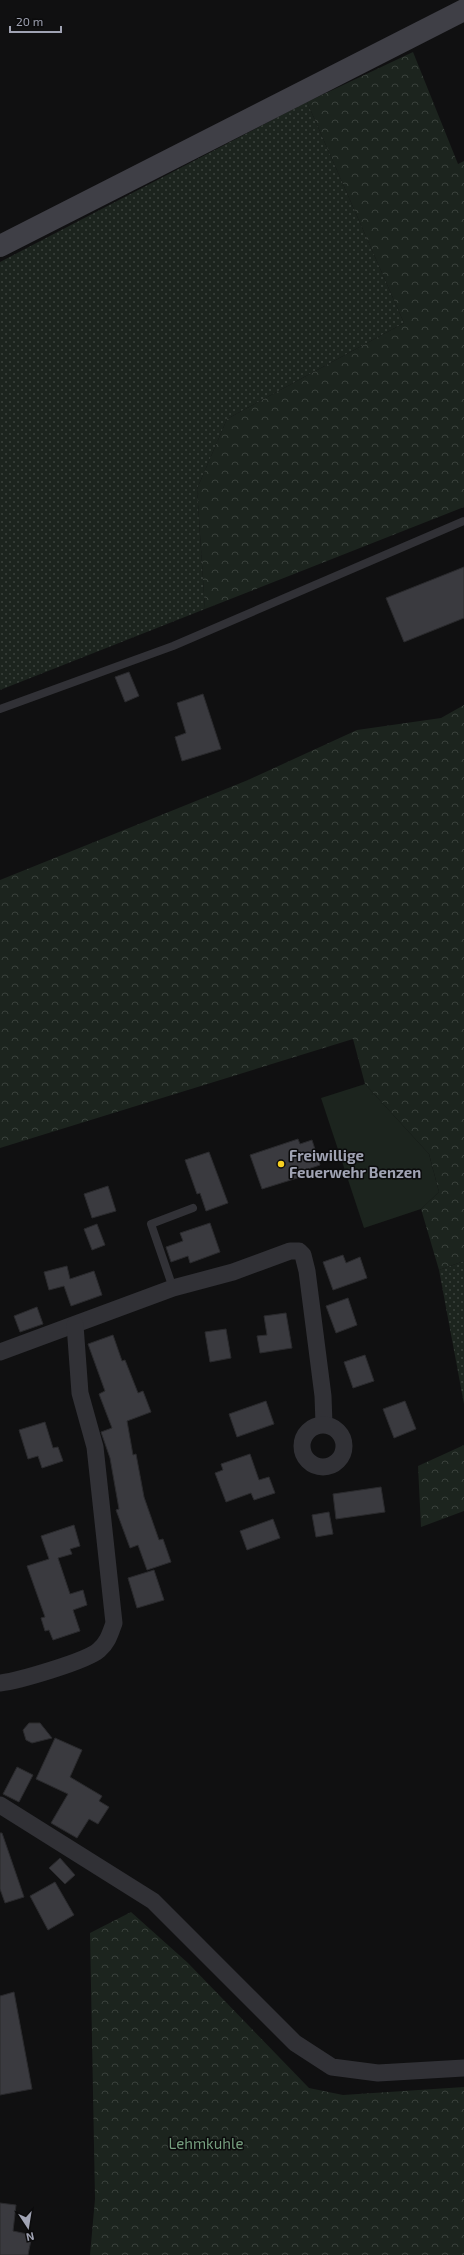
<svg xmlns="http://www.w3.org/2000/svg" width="464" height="2255" font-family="'Exo 2',sans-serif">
  <defs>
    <pattern id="grass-dots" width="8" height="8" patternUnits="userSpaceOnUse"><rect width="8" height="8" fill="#1c241e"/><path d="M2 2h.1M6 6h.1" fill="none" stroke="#3a413c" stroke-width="1.8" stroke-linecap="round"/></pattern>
    <pattern id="forest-crowns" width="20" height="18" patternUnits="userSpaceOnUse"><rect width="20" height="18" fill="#1c241e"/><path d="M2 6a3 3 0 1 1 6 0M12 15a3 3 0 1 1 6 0" fill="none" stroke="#3a413c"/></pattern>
  </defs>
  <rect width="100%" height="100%" fill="#101011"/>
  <!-- grass -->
  <g fill="url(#grass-dots)">
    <path d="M307,102L404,323L227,419L197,489L205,609L0,690V262Z"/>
    <path d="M464,1261V1404L439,1270Z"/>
  </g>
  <!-- forest -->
  <g fill="url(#forest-crowns)">
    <path d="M413,52L458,164L464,161V507L205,609L197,489L227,419L404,323L307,102Z"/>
    <path d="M464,705V1261L439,1270L421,1209L439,1192L429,1154L365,1084L353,1039L0,1148V880L248,780L357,730L441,718Z"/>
    <path d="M464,1445V1511L421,1527L418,1466Z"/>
    <path d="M131,1912L188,1963L309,2088L343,2095L464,2087V2255H90L95,2199L90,1933Z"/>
  </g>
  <!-- park -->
  <path fill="#1c241e" d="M365,1084L429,1154L439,1192L421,1209L364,1228L321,1098Z"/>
  <!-- building -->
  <g fill="#3a3a3f" stroke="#2a2a2d">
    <path d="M464,567V618L404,642L386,598Z"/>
    <path d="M129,672L139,696L125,702L115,677Z"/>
    <path d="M203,694L221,749L182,761L175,737L186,733L177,703Z"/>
    <path d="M298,1139L300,1144L312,1140L320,1165L308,1169L310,1174L262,1189L250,1155Z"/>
    <path d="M209,1152L228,1203L206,1211L200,1193L197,1194L185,1160Z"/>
    <path d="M108,1186L116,1211L92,1218L84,1194Z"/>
    <path d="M210,1223L220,1252L190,1263L188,1256L171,1262L166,1247L183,1241L180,1233Z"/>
    <path d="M97,1224L105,1245L92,1250L84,1229Z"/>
    <path d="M343,1255L346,1263L360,1257L367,1278L333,1290L323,1262Z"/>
    <path d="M67,1266L70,1279L94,1271L102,1295L71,1306L64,1286L49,1290L44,1272Z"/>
    <path d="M348,1298L357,1325L336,1333L326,1306Z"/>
    <path d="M37,1307L43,1324L20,1332L14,1316Z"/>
    <path d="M286,1313L292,1348L260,1353L257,1336L267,1335L264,1316Z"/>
    <path d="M226,1329L231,1358L210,1362L205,1332Z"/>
    <path d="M113,1335L122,1361L125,1360L138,1393L143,1391L151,1412L127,1421L133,1455L136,1454L144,1497L159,1540L163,1539L171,1562L147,1570L138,1545L130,1548L116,1510L119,1509L110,1458L101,1432L112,1428L99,1394L105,1391L88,1344Z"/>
    <path d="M365,1355L374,1381L353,1388L344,1362Z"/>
    <path d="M266,1401L274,1424L237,1437L229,1414Z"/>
    <path d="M405,1401L416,1429L394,1438L383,1409Z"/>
    <path d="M45,1422L53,1448L58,1447L63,1461L42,1468L38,1456L28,1459L19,1430Z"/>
    <path d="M250,1454L259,1480L269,1477L275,1493L254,1500L251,1493L226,1502L215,1473L223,1470L221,1464Z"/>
    <path d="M381,1487L385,1512L336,1519L333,1494Z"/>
    <path d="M329,1512L333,1534L316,1537L312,1515Z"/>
    <path d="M273,1519L280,1538L247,1550L240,1531Z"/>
    <path d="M74,1525L80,1546L70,1549L72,1554L58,1558L70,1594L83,1590L87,1605L73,1610L80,1631L53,1640L49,1630L45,1631L41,1618L45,1617L27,1566L49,1559L41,1536Z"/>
    <path d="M154,1570L164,1600L137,1608L128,1578Z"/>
    <path d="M29,1723H40L52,1738L32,1743L26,1740L23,1730Z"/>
    <path d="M55,1738L82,1750L70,1777L102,1796L99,1801L109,1807L98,1824L89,1819L77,1838L51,1823L68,1794L36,1779Z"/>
    <path d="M17,1767L33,1775L19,1802L3,1794Z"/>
    <path d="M0,1833H2L24,1897L5,1903L0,1889Z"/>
    <path d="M60,1858L75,1875L65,1884L49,1868Z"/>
    <path d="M55,1882L74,1915L48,1930L30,1896Z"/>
    <path d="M14,1992L32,2089L0,2095V1996Z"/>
    <path d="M0,2203L16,2205L13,2231L32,2235L28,2255H0Z"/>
  </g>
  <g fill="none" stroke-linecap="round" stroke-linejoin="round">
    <!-- lane -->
    <g stroke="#313136" stroke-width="8">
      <path d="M0,709L173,646L464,521"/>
      <path d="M173,1288L151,1224L193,1208"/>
    </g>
    <!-- street -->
    <g stroke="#313136" stroke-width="17">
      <path d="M0,1352L173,1288L233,1272L290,1251H299L303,1255L307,1271L323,1396L324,1424"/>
      <circle cx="323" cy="1446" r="21"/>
      <path d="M0,1683C18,1681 87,1661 99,1650C108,1642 110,1634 114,1623L95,1447L80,1393L75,1325"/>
      <path d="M0,1805L153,1901L295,2043L332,2067L378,2073L464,2068"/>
    </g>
    <!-- secondary -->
    <path stroke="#3f3f46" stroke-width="22" d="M0,246L464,10"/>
  </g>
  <!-- markers -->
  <circle fill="#f8d021" stroke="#0b0b0c" stroke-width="1.5" cx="281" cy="1164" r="4"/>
  <g text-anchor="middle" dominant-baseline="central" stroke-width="3" stroke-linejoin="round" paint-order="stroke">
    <!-- poi labels -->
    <g font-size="15" font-weight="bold" fill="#a0a3b3" stroke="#0b0b0c" text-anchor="start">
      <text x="289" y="1155">Freiwillige<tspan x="289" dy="17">Feuerwehr Benzen</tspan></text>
    </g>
    <!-- park labels -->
    <g font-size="15" fill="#769f7f" stroke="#0b0b0c">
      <text x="206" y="2143">Lehmkuhle</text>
    </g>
  </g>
  <!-- north arrow -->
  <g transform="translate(28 2227) rotate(168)" stroke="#0b0b0c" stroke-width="3" paint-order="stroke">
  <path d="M0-3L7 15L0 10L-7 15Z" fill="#a0a3b3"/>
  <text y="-6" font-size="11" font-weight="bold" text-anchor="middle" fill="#a0a3b3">N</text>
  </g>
  <!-- scale -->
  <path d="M10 26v6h51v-6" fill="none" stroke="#a0a3b3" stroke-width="2"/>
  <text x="16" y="26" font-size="12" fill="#a0a3b3" stroke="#0b0b0c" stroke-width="3" paint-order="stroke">20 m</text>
</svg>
